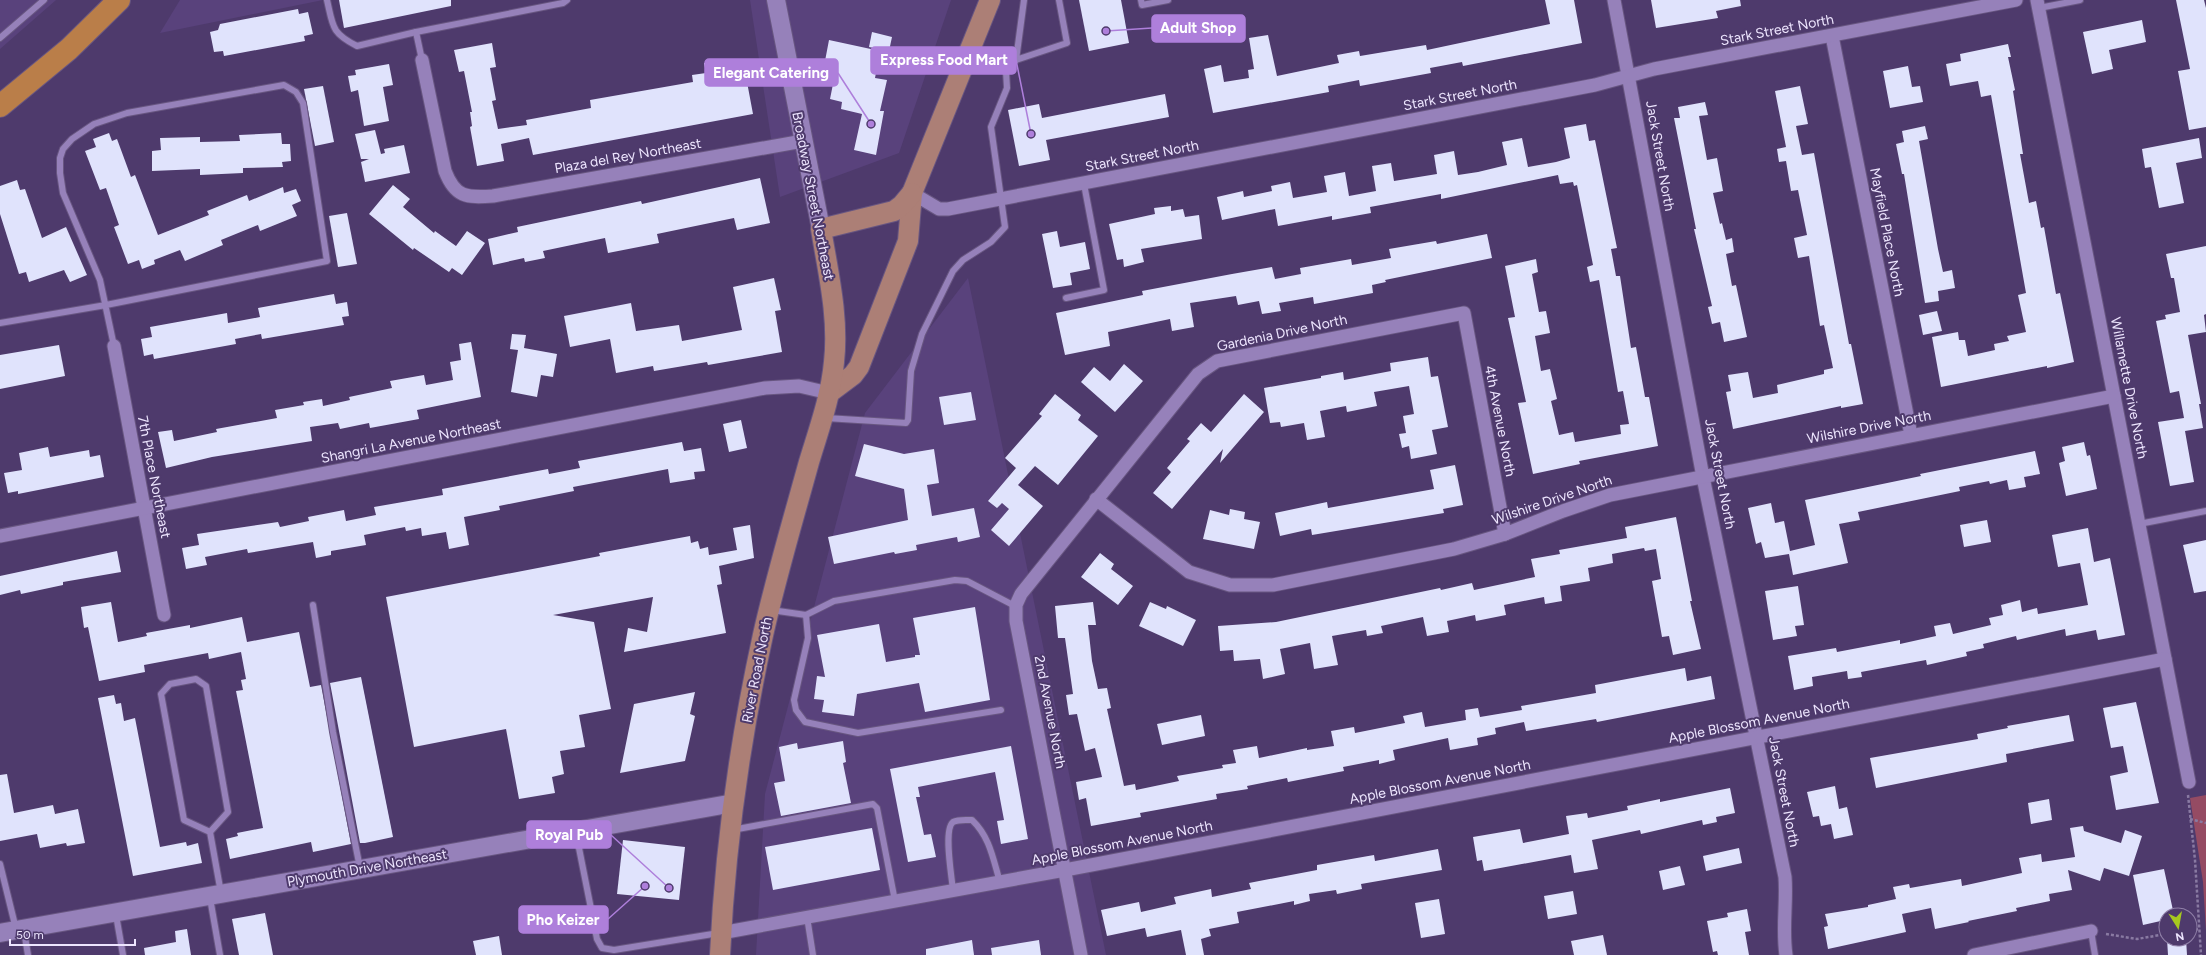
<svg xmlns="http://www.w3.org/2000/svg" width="2206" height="955" font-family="Figtree,sans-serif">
  <rect width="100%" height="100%" fill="#4e3a6c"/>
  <!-- built -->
  <g fill="#59427c">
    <path d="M0,0H56L0,49Z"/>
    <path d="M180,0H323L160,33Z"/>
    <path d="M750,0H951L899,153L780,197Z"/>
    <path d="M968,278L1106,955H756L765,794L865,413Z"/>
  </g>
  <!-- green -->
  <path fill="#954b63" d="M2206,795V931L2203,882L2190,798Z"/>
  <!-- building -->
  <g fill="#e0e3fc">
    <path d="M339,0H451V6L344,28Z"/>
    <path d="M1079,0H1121L1129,43L1089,51Z"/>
    <path d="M1545,0H1574L1582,43L1463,66L1462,62L1430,68L1431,73L1360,86L1359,80L1328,86L1329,92L1213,113L1204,69L1221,65L1224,82L1249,78L1248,70L1254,69L1249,38L1268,35L1277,76L1339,63L1337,55L1359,51L1360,56L1426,45L1427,50L1550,24Z"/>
    <path d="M1651,0H1740L1741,6L1716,11L1718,18L1656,28Z"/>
    <path d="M2176,0H2204L2206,8V127L2189,130L2178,71L2190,69Z"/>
    <path d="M298,9L299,14L308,12L313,34L304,36L305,41L224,56L223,51L214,52L210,32L218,30L220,24Z"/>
    <path d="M2142,20L2146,42L2109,50L2113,69L2092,74L2083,32Z"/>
    <path d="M872,32L892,37L889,51L869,47Z"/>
    <path d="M829,40L880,51L875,78L887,80L880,111H884L876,155L854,150L862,114L841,109L842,102L830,99L837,64L825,61Z"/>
    <path d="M492,43L496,67L490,68L496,100L492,101L498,129L527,125L526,120L591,108L590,100L693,82L692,75L706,73L704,63L722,60L724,69L744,66L753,114L533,155L529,138L501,144L504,161L477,166L470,127L472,126L470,112H472L464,71L459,72L454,50Z"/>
    <path d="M2008,44L2011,57H2008L2015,90L2013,91L2023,154H2020L2029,203L2036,201L2041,228L2044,227L2056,294L2060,293L2074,362L2047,368V366L1941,387L1932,337L1958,332L1959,340H1965L1968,356L1995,350L1994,344L2009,341L2007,336L2026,332L2018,295L2026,293L1991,95L1981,97L1978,81L1950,86L1946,64L1961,61L1960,54Z"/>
    <path d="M389,64L393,85L383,87L389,121L364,126L358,90L351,92L348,76L356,75L355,70Z"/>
    <path d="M1908,66L1912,87L1920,86L1923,102L1890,108L1883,71Z"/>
    <path d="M323,86L334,142L315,146L304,89Z"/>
    <path d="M1800,86L1808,124L1796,126L1802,155L1814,153L1849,344H1851L1863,404L1841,408V406L1733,429L1726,392L1731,391L1728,375L1748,372L1753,398L1778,393L1777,385L1824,374V370L1833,368L1824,325L1820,326L1809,256L1798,258L1794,238L1807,235L1798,190L1791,191L1786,161L1779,162L1777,149L1786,147L1775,91Z"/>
    <path d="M1165,94L1169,117L1046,140L1050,160L1019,166L1008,110L1039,104L1042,118Z"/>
    <path d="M1705,102L1708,115L1699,116L1707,160L1717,158L1723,191L1713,193L1720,224L1722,223L1726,240L1732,238L1734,252L1726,254L1732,286L1736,285L1747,337L1724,342L1720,322L1712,324L1708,307L1712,306L1694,229H1696L1674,118H1680L1678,107Z"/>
    <path d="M1586,124L1589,141L1595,140L1617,248L1611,249L1616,276H1620L1631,348L1636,347L1645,397H1649L1658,446L1579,461L1580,464L1533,474L1518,403L1526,402L1508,318L1515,317L1505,266L1536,259L1538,272L1532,274L1539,312L1546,311L1550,333L1535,336L1541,371L1550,369L1557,399L1551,401L1559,435L1573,432L1575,442L1621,434L1620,425L1629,424L1623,391L1618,392L1599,280L1590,282L1587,267L1593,265L1577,185L1574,186L1573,182L1560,184L1558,175L1441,199V194L1370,207L1371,213L1332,220V216L1278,226L1275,209L1222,220L1217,197L1243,191L1244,197L1272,191L1271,186L1290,182L1293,198L1327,192L1324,176L1345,172L1349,196L1376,191L1372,166L1391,163L1394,181L1437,174L1434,155L1454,151L1458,175L1478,172L1507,165L1502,142L1522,138L1528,167L1556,162L1570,158L1564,128Z"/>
    <path d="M1925,126L1928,139L1919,141L1938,249L1943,272L1952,270L1955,288L1938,291L1939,301L1925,303L1904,174H1902L1896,144L1904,142L1902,131Z"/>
    <path d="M375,130L381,154L385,153L384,149L404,145L410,173L365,182L361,162L369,159H361L355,134Z"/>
    <path d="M109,133L112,141L117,139L131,177L135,175L158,235L209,215L207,211L247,195L249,201L283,187L284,193L296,189L301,201L292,205L297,216L260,231L258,225L221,240L223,245L185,261L180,250L154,260L155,264L142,269L139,260L128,264L114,227L119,225L106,188L100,190L85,151L96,147L93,139Z"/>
    <path d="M281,133L282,144H290L291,161L282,162L283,167L243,168V173L200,175V169L152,171V151L161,150L160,138L200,137V142L240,141L239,135Z"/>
    <path d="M2199,138L2202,158L2176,163L2184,203L2159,208L2151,167L2145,168L2142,149Z"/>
    <path d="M760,178L770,223L737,230L734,218L657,234L659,243L608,253L605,238L543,251L545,258L525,262L524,258L493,265L488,239L518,232L517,227L641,201L642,204Z"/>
    <path d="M17,180L20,190L25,189L42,238L66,227L87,275L70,282L64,270L29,282L26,272L19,274L0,214V186Z"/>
    <path d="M393,185L410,199L403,207L434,233L435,231L456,246L467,231L485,243L462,275L452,268L449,272L414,248L413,250L369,214Z"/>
    <path d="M1171,206V211L1183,209L1185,217L1199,215L1202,239L1141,249L1144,262L1124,267L1123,259L1117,260L1109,224L1155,214L1154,208Z"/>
    <path d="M347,213L357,264L338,267L329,216Z"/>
    <path d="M1057,231L1060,247L1085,242L1090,269L1070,273L1072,285L1053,288L1042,234Z"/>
    <path d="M1487,234L1492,258L1385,280L1386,282L1372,285L1373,293L1314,304L1313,297L1279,303L1281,311L1262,314L1259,301L1238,305L1236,296L1190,303L1194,327L1172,331L1170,319L1108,332L1110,346L1065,355L1056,313L1143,295L1142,291L1232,274L1272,267L1275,279L1301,274L1300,268L1351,259L1352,265L1391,258L1389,249L1436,241L1437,244Z"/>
    <path d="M2206,246V314L2204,315L2206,332L2188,335L2201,404H2199L2203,428L2185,431L2194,482L2170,486L2158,422L2184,418L2179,391L2170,393L2156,321L2166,319L2165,315L2180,312L2174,278H2171L2166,254Z"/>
    <path d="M774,278L781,310L775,311L782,352L708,365L707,362L654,371L653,366L616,373L610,339L570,347L564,316L631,303L636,331L679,325L682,341L742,330L733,287Z"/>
    <path d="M334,294L336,304L347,302L349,316L342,317L344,325L262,339L261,334L235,339L236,344L154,359L153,354L144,356L141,339L152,337L150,327L227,313L228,323L260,317L258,308Z"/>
    <path d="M1937,311L1942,331L1923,335L1919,315Z"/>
    <path d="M512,334L526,335L524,348L557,354L553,377L541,375L537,397L511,392L518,350L510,349Z"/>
    <path d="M471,342L481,397L417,410L419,419L370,428L369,423L340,429L338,423L310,427L312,441L212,457L166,468L158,432L172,430L174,441L217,432L216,429L277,418L275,410L304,405L303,402L322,399L323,406L350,400L349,397L392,388L390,381L424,375L426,385L453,380L450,362L461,360L459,344Z"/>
    <path d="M59,345L65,376L0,389V355Z"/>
    <path d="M1428,357L1431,377L1438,376L1448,427L1432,430L1437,454L1411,459L1409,446L1402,448L1399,434L1406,433L1403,416L1414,414L1409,386L1374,392L1377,406L1347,412L1346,406L1320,411L1325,437L1307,440L1304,423L1281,427L1280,422L1270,423L1264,388L1321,378V376L1343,372L1344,380L1391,371L1390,363Z"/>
    <path d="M1124,364L1143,381L1115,412L1081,382L1094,367L1110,381Z"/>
    <path d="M971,392L976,420L944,425L939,397Z"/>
    <path d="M1055,394L1081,415L1078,420L1098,436L1058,485L1035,466L1018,485L1043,506L1009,546L991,530L1009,509L1002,503L997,508L988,501L1016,468L1005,458L1042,416L1039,414Z"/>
    <path d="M1244,394L1264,412L1220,463L1223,449L1172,509L1153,493L1171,472L1167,468L1190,441L1187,439L1201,423L1211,432Z"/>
    <path d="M741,420L747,448L729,452L723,424Z"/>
    <path d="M682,442L684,451L701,448L705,471L694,472L695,479L670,483L668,469L573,487L574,491L499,506L500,510L464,517L469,545L449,549L446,532L422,536L421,528L406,531L405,527L364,535L366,545L331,551V555L316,558L313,542L248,553L247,549L205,557L207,565L186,569L182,548L199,545L197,534L278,522L280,527L309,521L308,517L344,510L346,521L376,515L374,507L443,495L442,489L548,469L549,474L580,468L578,461Z"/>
    <path d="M2084,442L2087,456L2090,455L2097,489L2066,496L2059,463L2065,461L2062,447Z"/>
    <path d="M864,444L904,454L934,449L939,483L927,485L932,516L974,508L980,537L958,542L957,537L916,545L917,550L895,554L894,552L834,564L828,537L908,520L904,489L855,476Z"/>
    <path d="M48,447L50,457L89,450L90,457L100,455L104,477L18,494V491L8,493L4,473L22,470L19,453Z"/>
    <path d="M2035,451L2040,474L2024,477L2026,487L2009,490L2007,480L1990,484L1989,481L1959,487L1960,491L1858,512L1860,520L1839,524L1848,563L1793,575L1789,554L1765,558L1761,542L1756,544L1748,508L1771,503L1775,523L1784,521L1790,551L1815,545L1805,500L1921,476L1920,474Z"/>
    <path d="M1455,465L1463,505L1443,509L1444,513L1312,535L1311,529L1280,536L1275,513L1327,502L1328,508L1434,489L1430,470Z"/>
    <path d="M1230,509L1245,512L1244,519L1260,522L1254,549L1203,539L1210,510L1229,515Z"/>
    <path d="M1676,517L1692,601H1690L1701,649L1673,655L1669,636L1662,637L1652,581L1661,579L1656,549L1645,551L1644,548L1612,554L1613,563L1588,568L1590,581L1560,586L1562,601L1545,604L1544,597L1504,605L1506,615L1476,621L1475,615L1447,621L1449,632L1427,636L1423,617L1381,626L1383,633L1367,636L1366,630L1332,636L1338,665L1314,669L1310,643L1280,649L1285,674L1263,679L1260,659L1234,661L1233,650L1220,651L1218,626L1276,622L1440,588L1441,590L1472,583L1474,590L1535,577L1531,559L1560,554L1559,550L1627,538L1625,527Z"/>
    <path d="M1987,520L1991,542L1964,547L1960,525Z"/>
    <path d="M750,525L754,558L719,566L722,584L717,585L726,633L624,652L628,628L647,632L653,597L553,615L594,622L611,709L579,715L585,747L560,751L564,774L552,777L555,793L519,799L506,729L414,747L386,597L600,556L599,553L690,536L691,543L698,541L700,549L708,547L709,555L737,550L733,528Z"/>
    <path d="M2088,528L2094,562L2110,558L2125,635L2098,640L2096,630L2066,636L2065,629L2017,640L2016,636L1983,644L1984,648L1966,652L1967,656L1927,665L1926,660L1861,672L1862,677L1848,679L1847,671L1812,677L1813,686L1794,690L1788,656L1836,648L1837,652L1900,640V644L1936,636L1934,626L1950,623L1953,634L1991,625L1989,618L2003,615L2001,605L2020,600L2022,612L2037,608L2038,614L2088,605L2080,563L2058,567L2052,535Z"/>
    <path d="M2206,540V591L2194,593L2183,545Z"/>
    <path d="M117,551L121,572L63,582V585L21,594L20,590L0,595V576Z"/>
    <path d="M1100,553L1114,564L1111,569L1133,586L1118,605L1081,577Z"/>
    <path d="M1798,586L1804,625L1795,626L1797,636L1773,640L1765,591Z"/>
    <path d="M111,602L118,642L147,636L146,633L190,625V628L242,617L247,642L299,632L310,687L321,685L351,844L313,852L311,842L230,859L226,839L238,836L237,833L263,828L236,691L243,690L241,680L246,679L241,652L209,659L208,653L144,665L145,672L99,681L88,627L84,628L81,607Z"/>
    <path d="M1093,602L1096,625H1088L1092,661L1098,689L1107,688L1111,708L1107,709L1124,786L1135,784L1136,790L1179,781L1177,776L1223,768L1222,765L1236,763L1233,750L1257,746L1259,758L1307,748V750L1334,746L1331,731L1354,727L1355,733L1405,723L1403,716L1422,712L1425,727L1466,720L1465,710L1478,708L1480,717L1522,710L1521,706L1596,693L1595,685L1685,668L1687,681L1711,676L1715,699L1597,722L1596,719L1526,731L1524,722L1495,728L1496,734L1477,738L1478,745L1450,750L1448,738L1393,750L1395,760L1379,764V760L1343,767L1344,771L1288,782L1287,778L1247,786L1248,789L1216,794L1217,799L1140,813L1141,817L1091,826L1086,798L1079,800L1076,782L1102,777L1095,748L1085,751L1077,714L1069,715L1066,695L1073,694L1065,638H1058L1055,606Z"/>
    <path d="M1150,602L1166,609L1167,606L1196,620L1183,646L1139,626Z"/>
    <path d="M975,607L990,700L925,712L919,683L857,694L854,716L822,712L824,700L814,699L817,676L825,677L817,635L879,624L886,662L915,657V655H920L913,618Z"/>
    <path d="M361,677L393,837L365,843H360L330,683Z"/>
    <path d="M695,692L690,714L695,716L685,761L620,773L634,704Z"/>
    <path d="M114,695L116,704L121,703L124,721L135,718L160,847L186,842L187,846L198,843L202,863L133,876L98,698Z"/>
    <path d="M2136,702L2159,803L2116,810L2110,776L2128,772L2123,746L2111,748L2103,708Z"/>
    <path d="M1201,715L1205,736L1162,745L1157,724Z"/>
    <path d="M2069,715L2074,741L2006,754L2007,762L1876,788L1870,758L1978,739L1977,734L2008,728L2007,726Z"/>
    <path d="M843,741L846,762L843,763L851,803L781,816L774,783L785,781L779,747L797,743L798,749Z"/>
    <path d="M1011,746L1028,839L1001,844L997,821L1004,820L995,772L918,787L920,797H916L924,835L931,834L936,857L908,862L890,769Z"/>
    <path d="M7,774L14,813L53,805L55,814L78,809L85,843L67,846L66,843L40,848L37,834L0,841V775Z"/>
    <path d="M1835,786L1839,809L1847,807L1853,835L1834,839L1831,824L1821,826L1819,816L1813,817L1807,792Z"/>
    <path d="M1730,788L1735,813L1716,817L1717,822L1703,825L1702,820L1641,834L1640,830L1592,840L1598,869L1574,873L1571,855L1484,871L1482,860L1477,861L1473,837L1520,829L1523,843L1569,834L1566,816L1587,813L1588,818L1628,810L1627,806L1660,799V802Z"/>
    <path d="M2049,799L2052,820L2031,824L2028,803Z"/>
    <path d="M2083,826L2084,831L2121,843L2125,830L2142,836L2129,876L2104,868L2100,881L2068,870L2072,890L2049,894L2050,901L2016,908L2017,911L1968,921L1969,922L1935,929L1931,908L1902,914L1906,932L1828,949L1824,927L1828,926L1825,914L1868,907V905L1896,899L1893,887L1909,884L1910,888L1961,879L1962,886L2022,873L2019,858L2041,854L2042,862L2075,857L2070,828Z"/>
    <path d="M872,828L880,870L773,890L765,847Z"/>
    <path d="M623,840L685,847L679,900L617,894Z"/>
    <path d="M1739,848L1742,863L1706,871L1703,856Z"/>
    <path d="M1438,849L1442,870L1361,884L1362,889L1337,894L1336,890L1309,894L1310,901L1294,905V901L1237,912L1239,923L1209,929L1211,936L1201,939L1204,955H1186L1181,930L1147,937L1145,928L1107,936L1101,910L1139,902L1141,912L1176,904L1174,897L1211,889L1212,897L1251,889L1249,883L1317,870V865L1374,855L1375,861Z"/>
    <path d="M1680,866L1685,885L1663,890L1659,871Z"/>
    <path d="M2164,869L2174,915H2166V929L2165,920L2143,925L2133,875Z"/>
    <path d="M1573,891L1577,914L1548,919L1544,896Z"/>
    <path d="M1439,899L1445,934L1421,938L1415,903Z"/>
    <path d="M1747,909L1751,931L1745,932L1749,955H1718L1717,951L1713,952L1707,921L1728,917L1727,913Z"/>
    <path d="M265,913L273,955H239L232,919Z"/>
    <path d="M187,929L191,955H145L144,948L176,942L175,931Z"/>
    <path d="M1603,935L1607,955H1574L1571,941Z"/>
    <path d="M499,936L502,955H476L473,941Z"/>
    <path d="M2167,939H2186L2187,955H2168Z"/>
    <path d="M972,940L974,955H926V949Z"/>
    <path d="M1039,940L1041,955H992L991,948Z"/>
  </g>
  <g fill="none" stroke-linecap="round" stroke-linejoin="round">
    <!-- lane casing -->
    <g stroke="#685681" stroke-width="8">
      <g id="lane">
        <path d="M327,0C333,26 331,33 357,46L416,32L563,3L567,0"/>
        <path d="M1024,0L1016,60L1067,43L1059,0"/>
        <path d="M1141,0L1142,5L1168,0"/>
        <path d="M2039,8L2080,0"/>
        <path d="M416,32L422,60"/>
        <path d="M0,38L44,0"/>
        <path d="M1006,71L1016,60"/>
        <path d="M1066,298L1104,290L1084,184"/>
        <path d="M0,323L106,305L327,261L303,103L296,92L284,85L127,113L94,124L72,139L63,149L60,158V173L63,193L100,280L114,346"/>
        <path d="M826,418L906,423L908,420L911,371L922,334L953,271L963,260L991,242L1005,227L991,127L1007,88L1006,71L1000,63L972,53"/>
        <path d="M2139,524L2206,511"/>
        <path d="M313,605L333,732L360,868"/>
        <path d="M771,610L806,615L834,601L955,580L967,581L1017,607"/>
        <path d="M806,615L808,638L794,700L796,710L805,722L858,733L1001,710"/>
        <path d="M732,830L873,804L877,808L895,901"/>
        <path d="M210,832L184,820L161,694L170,684L196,679L206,686L228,812L210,832L221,893"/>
        <path d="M576,833L597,939L602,948L614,950L719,933"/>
        <path d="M0,864L16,929"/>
        <path d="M953,891C952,877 943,830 953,822C959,819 966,820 972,820C990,837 993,859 1000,882"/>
        <path d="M210,898L220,955"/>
        <path d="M116,915L123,955"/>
        <path d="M807,917L813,955"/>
        <path d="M24,931L28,955"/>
        <path d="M2091,931L2095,955"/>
      </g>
    </g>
    <!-- street casing -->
    <g stroke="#685681" stroke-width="15">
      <g id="street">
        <path d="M1614,0L1703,477L1785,877C1787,903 1782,929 1786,955"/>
        <path d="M2037,0L2189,782"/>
        <path d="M1832,36L1911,435"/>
        <path d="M422,60L445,171C455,197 466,198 493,196L803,141"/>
        <path d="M912,193L939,209H948L1595,85L1654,69L2016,0"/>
        <path d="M114,346L164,615"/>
        <path d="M1096,499L1189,572L1230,585H1273L1454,549L1505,534L1563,511L1610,495L2114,396"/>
        <path d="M0,536L765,388L799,386L829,393"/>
        <path d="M721,933L1065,870L2165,659"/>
        <path d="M1081,955L1016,621V605L1021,594L1198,374L1217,361L1464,313L1505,534"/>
        <path d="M1974,955L2091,931"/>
      </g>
    </g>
    <!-- secondary casing -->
    <g stroke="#685681" stroke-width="20">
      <g id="secondary">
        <path d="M776,0L821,229"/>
        <path d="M0,933L734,803"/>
      </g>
    </g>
    <!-- primary casing -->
    <g stroke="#685681" stroke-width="22">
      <g id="primary">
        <path d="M829,393L853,375L859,367L908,241L912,193L990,0"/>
        <path d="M720,955C725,847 740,740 763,635C776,577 793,520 809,462C819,429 831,396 834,362C839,317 828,272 821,229L894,211L902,205L912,193"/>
      </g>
    </g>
    <!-- highway casing -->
    <g stroke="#685681" stroke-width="24">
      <path id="highway" d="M0,106L69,49L119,0"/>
    </g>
    <!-- path -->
    <g stroke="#897aa2" stroke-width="2.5" stroke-dasharray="3 2" stroke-linecap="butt">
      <path d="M2188,795L2195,860L2201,955"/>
      <path d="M2190,819L2206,823"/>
      <path d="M2190,930L2200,929"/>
      <path d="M2106,934L2137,939L2166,934"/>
    </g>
    <!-- lane -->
    <use href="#lane" stroke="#9681ba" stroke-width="6"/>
    <!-- street -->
    <use href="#street" stroke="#9681ba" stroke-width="13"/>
    <!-- secondary -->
    <use href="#secondary" stroke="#9681ba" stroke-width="18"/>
    <!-- primary -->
    <use href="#primary" stroke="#ac7f76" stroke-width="20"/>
    <!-- highway -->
    <use href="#highway" stroke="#ba7e49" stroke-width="22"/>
  </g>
  <g text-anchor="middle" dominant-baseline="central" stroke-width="4" stroke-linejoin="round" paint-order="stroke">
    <!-- street labels -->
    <g font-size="14" fill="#ede5fe" stroke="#4e3a6c">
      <text transform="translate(1777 30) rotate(-11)">Stark Street North</text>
      <text transform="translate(1460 95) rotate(-11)">Stark Street North</text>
      <text transform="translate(628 156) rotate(-10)">Plaza del Rey Northeast</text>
      <text transform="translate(1142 156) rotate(-11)">Stark Street North</text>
      <text transform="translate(1660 156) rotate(80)">Jack Street North</text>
      <text transform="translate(813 196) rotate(79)">Broadway Street Northeast</text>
      <text transform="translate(1887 232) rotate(79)">Mayfield Place North</text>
      <text transform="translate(1282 333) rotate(-12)">Gardenia Drive North</text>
      <text transform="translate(2129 388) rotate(79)">Willamette Drive North</text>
      <text transform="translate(1500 421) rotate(79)">4th Avenue North</text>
      <text transform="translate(1869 427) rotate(-11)">Wilshire Drive North</text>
      <text transform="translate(411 441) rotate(-11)">Shangri La Avenue Northeast</text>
      <text transform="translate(1720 474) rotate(79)">Jack Street North</text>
      <text transform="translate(154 477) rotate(79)">7th Place Northeast</text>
      <text transform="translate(1552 500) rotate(-19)">Wilshire Drive North</text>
      <text transform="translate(757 670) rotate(-79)">River Road North</text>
      <text transform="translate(1050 712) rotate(79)">2nd Avenue North</text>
      <text transform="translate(1759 721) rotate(-11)">Apple Blossom Avenue North</text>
      <text transform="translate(1440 782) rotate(-11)">Apple Blossom Avenue North</text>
      <text transform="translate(1784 792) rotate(79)">Jack Street North</text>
      <text transform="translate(1122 843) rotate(-11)">Apple Blossom Avenue North</text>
      <text transform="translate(367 868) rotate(-10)">Plymouth Drive Northeast</text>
    </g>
  </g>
  <!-- callouts -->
  <path fill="none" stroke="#ae7fdb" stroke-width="1.5" d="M1106 31L1152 28M1031 134L1016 60M871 124L838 73M669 888L611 835M645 886L608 919"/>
  <g fill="#ae7fdb" stroke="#4e3a6c" stroke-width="1.5">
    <circle cx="1106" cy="31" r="4"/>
    <circle cx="1031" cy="134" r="4"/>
    <circle cx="871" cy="124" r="4"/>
    <circle cx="669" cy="888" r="4"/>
    <circle cx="645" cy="886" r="4"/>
  </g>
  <g fill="#ae7fdb" stroke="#ae7fdb" stroke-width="1.5">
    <rect x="1152" y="15" width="93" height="27" rx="4"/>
    <rect x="871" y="47" width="145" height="27" rx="4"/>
    <rect x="705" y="59" width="133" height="27" rx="4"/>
    <rect x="527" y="821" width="84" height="27" rx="4"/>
    <rect x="519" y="906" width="89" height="27" rx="4"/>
  </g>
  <g font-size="15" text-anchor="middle" font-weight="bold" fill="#fff">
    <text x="1198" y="33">Adult Shop</text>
    <text x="944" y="65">Express Food Mart</text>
    <text x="771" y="78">Elegant Catering</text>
    <text x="569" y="840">Royal Pub</text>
    <text x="563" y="925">Pho Keizer</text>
  </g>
  <!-- north arrow -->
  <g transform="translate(2178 927) rotate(169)"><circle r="19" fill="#4e3a6c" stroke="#8e7ea6"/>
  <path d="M0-3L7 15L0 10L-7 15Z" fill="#a7c81f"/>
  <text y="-6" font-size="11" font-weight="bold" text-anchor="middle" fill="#ede5fe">N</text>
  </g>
  <!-- scale -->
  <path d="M10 939v6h125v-6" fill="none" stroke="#ede5fe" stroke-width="2"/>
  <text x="16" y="939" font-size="12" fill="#ede5fe" stroke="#4e3a6c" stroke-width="3" paint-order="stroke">50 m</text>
</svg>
